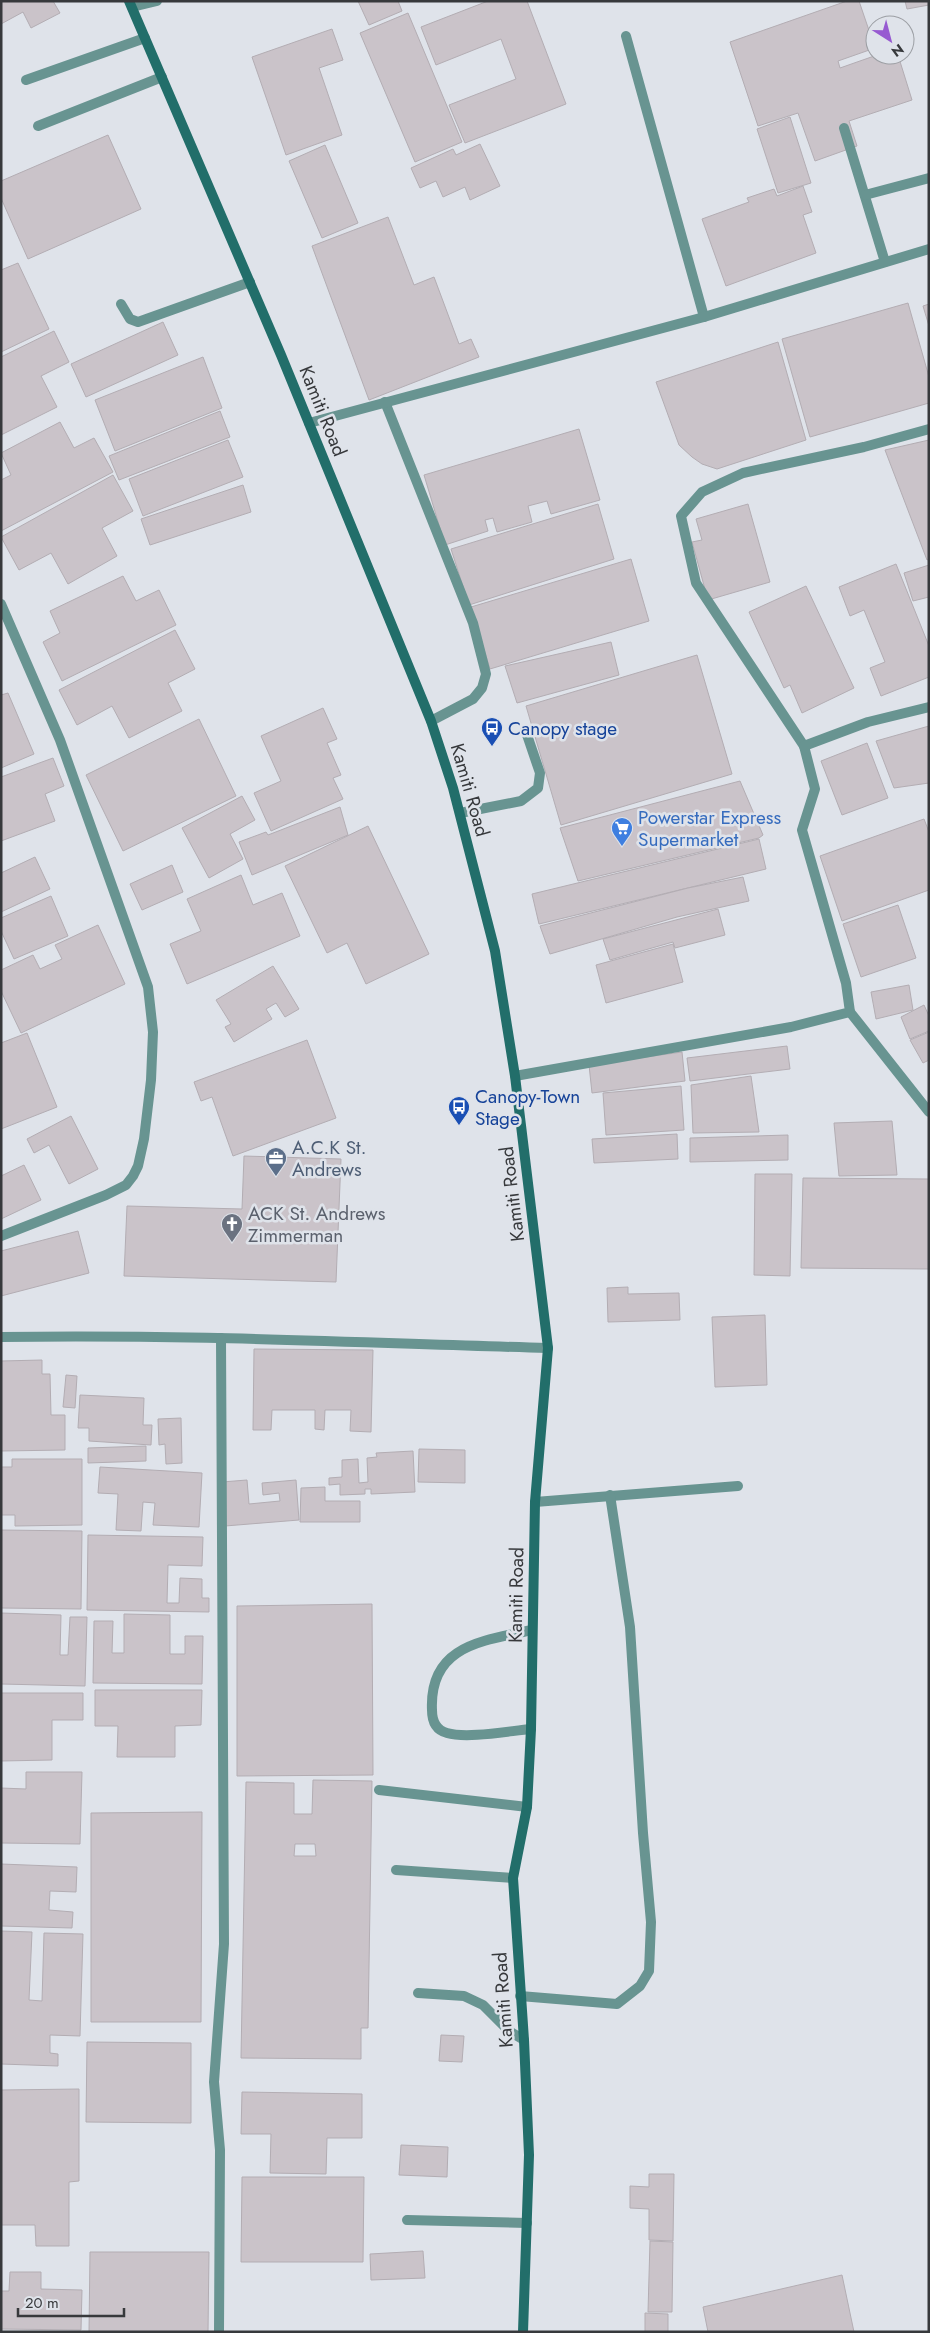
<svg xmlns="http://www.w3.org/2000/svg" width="930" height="2333" font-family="Jost,sans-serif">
  <rect width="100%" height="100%" fill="#dfe3ea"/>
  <!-- building -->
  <g fill="#cac3c9" stroke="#b3adb3" fill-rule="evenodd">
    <path d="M1,1H53L60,13L31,28L23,12L1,24Z"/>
    <path d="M358,1H398L402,11L369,25Z"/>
    <path d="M488,1H527L566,104L465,143L449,105L516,79L501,39L436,65L421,27Z"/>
    <path d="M847,1H859L875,48L838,61L840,68L877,55H898L912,100L849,121L857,146L815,161L798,113L758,126L730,42Z"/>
    <path d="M905,1H929V5L907,9Z"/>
    <path d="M408,13L462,142L415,162L360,33Z"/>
    <path d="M332,29L343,60L319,68L342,135L286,155L252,57Z"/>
    <path d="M790,117L811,183L778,193L757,129Z"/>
    <path d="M108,135L141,209L28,259L1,198V181Z"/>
    <path d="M480,144L500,186L470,200L465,187L443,197L436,181L420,188L411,168L453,149L456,155Z"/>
    <path d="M325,145L358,223L322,238L289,161Z"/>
    <path d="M803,186L812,212L803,215L816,253L726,286L702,219L749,202L747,198L774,189L777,196Z"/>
    <path d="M388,217L414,285L434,277L459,344L471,339L479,357L369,400L312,246Z"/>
    <path d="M18,263L49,329L1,352V270Z"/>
    <path d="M908,303L929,377V403L810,437L782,339Z"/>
    <path d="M929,304V326L923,306Z"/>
    <path d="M163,322L178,355L86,397L71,364Z"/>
    <path d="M54,331L69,362L41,376L57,407L1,435V357Z"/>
    <path d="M778,342L806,440L717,469L702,464L692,457L679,445L656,382Z"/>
    <path d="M203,357L222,408L115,451L95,400Z"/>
    <path d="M220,411L230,437L119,480L109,456Z"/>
    <path d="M60,422L74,448L94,438L113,472L1,531V480L11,475L1,453Z"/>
    <path d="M579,429L600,500L551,514L547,501L528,506L532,522L497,532L493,518L485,520L488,531L445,545L424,475Z"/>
    <path d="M228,440L243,477L143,516L129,479Z"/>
    <path d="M929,440V559L927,560L885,450Z"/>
    <path d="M113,475L133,511L102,528L117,556L68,584L51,553L19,570L1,537Z"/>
    <path d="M243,485L251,512L150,545L141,519Z"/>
    <path d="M598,504L614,559L469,605L451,549Z"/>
    <path d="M748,504L770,582L708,600L692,542L702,540L696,519Z"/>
    <path d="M631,559L649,621L490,669L471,607Z"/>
    <path d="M896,564L929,646V677L881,696L870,668L885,662L864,610L850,616L839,587Z"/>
    <path d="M929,565V597L913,601L904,573Z"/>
    <path d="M123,576L136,601L159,590L176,625L62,681L43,642L60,633L50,611Z"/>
    <path d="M806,586L854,688L802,713L790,685L784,688L749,612Z"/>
    <path d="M175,630L195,669L168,683L182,711L129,738L112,706L77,725L59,690Z"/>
    <path d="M611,642L619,675L517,703L505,666Z"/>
    <path d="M697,655L732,774L561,825L526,706Z"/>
    <path d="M8,693L34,754L1,768V695Z"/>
    <path d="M323,708L337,739L327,743L341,775L333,778L343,799L271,831L254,793L281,781L261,736Z"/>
    <path d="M199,719L236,796L123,851L86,775Z"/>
    <path d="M929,726V783L894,788L876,741Z"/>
    <path d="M867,743L888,798L842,815L821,761Z"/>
    <path d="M53,758L64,786L45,794L55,821L1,841V777Z"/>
    <path d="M740,781L763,835L759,838L578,881L560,828Z"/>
    <path d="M242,796L255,820L230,834L243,859L209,878L182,828Z"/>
    <path d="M340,807L348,835L252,875L239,842L266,832L268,835Z"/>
    <path d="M924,819L929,832V890L842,921L820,856Z"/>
    <path d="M368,826L429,954L366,984L347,943L327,953L285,866Z"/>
    <path d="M759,839L766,869L539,924L532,894Z"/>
    <path d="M35,857L50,889L1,912V873Z"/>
    <path d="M172,865L183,892L142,910L130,884Z"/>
    <path d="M241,875L253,905L282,893L300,936L187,984L170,944L201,931L187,899Z"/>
    <path d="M743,877L749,901L677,917L550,954L540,926L688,888Z"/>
    <path d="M51,896L68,936L14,959L1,931V918Z"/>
    <path d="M898,905L916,958L861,977L843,924Z"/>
    <path d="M718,909L725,935L675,948L673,942L610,960L603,939Z"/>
    <path d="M98,925L125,984L21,1033L1,991V970L33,955L40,969L62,959L55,945Z"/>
    <path d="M673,944L683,982L606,1003L596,965Z"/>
    <path d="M273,966L299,1009L285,1017L276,1003L266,1009L272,1019L234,1042L225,1027L231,1024L216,1000Z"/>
    <path d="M909,985L913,1010L876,1019L871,992Z"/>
    <path d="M924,1005L929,1016V1031L910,1039L901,1017Z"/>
    <path d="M929,1032V1060L923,1063L910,1040Z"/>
    <path d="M27,1033L57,1107L1,1129V1043Z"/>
    <path d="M307,1040L336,1118L233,1156L212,1097L201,1101L194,1082Z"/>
    <path d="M787,1046L790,1069L690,1081L687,1058Z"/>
    <path d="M682,1052L685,1081L592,1093L589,1065Z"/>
    <path d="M751,1076L759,1132L693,1133L691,1085Z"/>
    <path d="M681,1086L684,1130L606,1135L603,1093Z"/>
    <path d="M71,1116L98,1169L69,1184L49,1145L34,1153L27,1139Z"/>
    <path d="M892,1121L897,1175L839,1176L834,1123Z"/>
    <path d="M677,1134L678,1159L594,1163L592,1139Z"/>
    <path d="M788,1135V1160L690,1162V1138Z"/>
    <path d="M244,1156L341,1159L336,1282L124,1276L127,1206L242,1209Z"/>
    <path d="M24,1165L41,1200L1,1219V1176Z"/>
    <path d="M755,1174H792L790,1276L754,1275Z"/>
    <path d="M803,1178L929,1179V1269L801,1268Z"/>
    <path d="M78,1231L89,1273L1,1296V1251Z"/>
    <path d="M628,1287V1294L679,1293L680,1320L608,1322L607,1288Z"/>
    <path d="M765,1315L767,1385L715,1387L712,1317Z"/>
    <path d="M254,1349L373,1350L371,1432L350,1431L351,1410H325L324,1430L315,1429V1410H272L271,1430H253Z"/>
    <path d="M42,1360V1374H50L51,1415H65V1450L1,1451V1361Z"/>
    <path d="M66,1375L77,1376L75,1408L63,1407Z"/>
    <path d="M80,1395L144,1398L143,1425H152L151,1445L89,1441V1428H78Z"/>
    <path d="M181,1418L182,1463L166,1464L165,1444L159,1445L158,1419Z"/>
    <path d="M146,1446V1461L88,1463V1448Z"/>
    <path d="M419,1449L465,1450V1483L418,1482Z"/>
    <path d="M413,1451L415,1492L371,1494V1489H365V1494L340,1495V1484L329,1485V1478L342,1477V1460L358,1459L359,1483L368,1482L367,1458L377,1457L376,1453Z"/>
    <path d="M12,1459H82V1525L15,1526V1515H1V1467H12Z"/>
    <path d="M100,1467L202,1473L199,1527L153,1525L155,1503L143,1502L141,1531L116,1530L118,1494L98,1493Z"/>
    <path d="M247,1480L249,1504L280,1501L279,1493L263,1495L262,1483L296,1480L299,1520L225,1526L222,1482Z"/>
    <path d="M325,1487V1501H360V1522H300L301,1488Z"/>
    <path d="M1,1530L82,1531L81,1609L1,1608Z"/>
    <path d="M88,1535L203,1537L202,1566L168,1565L167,1603H179L180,1578L202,1579V1598H209V1612L87,1610Z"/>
    <path d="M372,1604L373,1775L237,1776V1606Z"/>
    <path d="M1,1613L61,1615L60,1655H68L70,1617H87L85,1686L1,1684Z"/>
    <path d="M124,1614L170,1615V1654H185V1636H203L202,1684L93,1683L94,1621H113L112,1653H124Z"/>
    <path d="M95,1690H202L201,1725L175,1726V1757H117L118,1726H95Z"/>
    <path d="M1,1693H83V1720H52V1760L1,1761Z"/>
    <path d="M26,1772H82L80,1844L1,1843V1788L26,1789Z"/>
    <path d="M313,1780L372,1781L368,2028H361V2059L241,2058L246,1782L294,1783V1814H312ZM295,1844H315L316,1856H294Z"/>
    <path d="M202,1812L201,2022H91V1813Z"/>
    <path d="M1,1864L77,1867L76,1892L50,1891L49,1910L73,1912L72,1928L1,1926Z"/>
    <path d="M1,1931L32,1932L29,2000L42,2001L44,1933L83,1934L80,2036L50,2035V2053L58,2054V2066L1,2064Z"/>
    <path d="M441,2035L464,2036L462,2062L439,2061Z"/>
    <path d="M87,2042L191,2043V2123L86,2122Z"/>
    <path d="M79,2089V2181L69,2182V2246H36L35,2225H1V2090Z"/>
    <path d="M242,2092L362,2094V2138H327L326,2174L270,2173L271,2134H241Z"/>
    <path d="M401,2145L448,2147L447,2177L399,2175Z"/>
    <path d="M649,2174H674L673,2241L649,2240V2209L630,2208V2186L649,2187Z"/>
    <path d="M242,2177H364L363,2262H241Z"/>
    <path d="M650,2241L673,2242L672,2312H648Z"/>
    <path d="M423,2251L425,2278L371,2280L370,2254Z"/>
    <path d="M90,2252H209L208,2332H89Z"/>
    <path d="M10,2272H41V2289L82,2290L81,2330L1,2329V2291H9Z"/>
    <path d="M842,2275L854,2332H708L703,2307Z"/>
    <path d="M645,2313L668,2314V2332H645Z"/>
  </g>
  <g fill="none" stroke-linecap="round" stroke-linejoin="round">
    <!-- lane -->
    <g stroke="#689491" stroke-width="10">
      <path d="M132,7L157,1"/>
      <path d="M26,80L145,38"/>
      <path d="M38,126L162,77"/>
      <path d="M844,128L885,262"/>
      <path d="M865,195L929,178"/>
      <path d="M121,304L130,319L138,322L250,282"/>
      <path d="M385,402L473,623L486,674L482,688L473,699L431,721"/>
      <path d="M460,813L521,801L538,788L540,773L525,729"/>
      <path d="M535,1502L738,1486"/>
      <path d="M531,1729C509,1731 467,1739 447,1733C436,1730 432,1721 432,1710C429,1645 483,1641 532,1630"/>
      <path d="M379,1790L527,1807"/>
      <path d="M396,1870L513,1878"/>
      <path d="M418,1993L464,1996L483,2005L509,2031L524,2040"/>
      <path d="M520,1996L617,2004L640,1986L649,1971L651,1922L643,1833L630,1627L610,1495"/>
      <path d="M407,2220L527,2223"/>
    </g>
    <!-- street -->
    <g stroke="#689491" stroke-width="10">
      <path d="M626,36L704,317"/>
      <path d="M309,423L704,317L929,249"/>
      <path d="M1,604L60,740L148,987L153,1032L151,1080L144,1139L138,1166L133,1176L126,1185L106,1195L1,1236"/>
      <path d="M804,746L696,583L681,516L702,492L743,473L864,447L929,429"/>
      <path d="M850,1012L929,1112"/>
      <path d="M515,1076L791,1027L850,1012L846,983L802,830L815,789L804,746L868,722L929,707"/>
      <path d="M1,1337C184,1334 366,1343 548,1348"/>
      <path d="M219,2332L220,2150L214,2082L224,1944L221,1338"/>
    </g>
    <!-- secondary -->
    <path stroke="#226e6a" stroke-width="10" d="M129,1L281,355L431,721L453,788L495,951L515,1076L548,1348L535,1502L531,1729L527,1807L513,1878L524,2040L529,2155L523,2332"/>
  </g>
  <!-- icons -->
  <defs>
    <g id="bus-pin" transform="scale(1.125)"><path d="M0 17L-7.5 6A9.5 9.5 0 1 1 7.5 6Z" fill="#1a4fb4" stroke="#dfe3ea"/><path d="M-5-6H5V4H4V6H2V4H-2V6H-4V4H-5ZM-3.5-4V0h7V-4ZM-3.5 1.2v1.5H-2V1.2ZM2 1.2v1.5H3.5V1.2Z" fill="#fff"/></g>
    <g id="supermarket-pin" transform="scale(1.125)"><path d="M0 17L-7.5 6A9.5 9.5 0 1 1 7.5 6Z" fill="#3f7fe0" stroke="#dfe3ea"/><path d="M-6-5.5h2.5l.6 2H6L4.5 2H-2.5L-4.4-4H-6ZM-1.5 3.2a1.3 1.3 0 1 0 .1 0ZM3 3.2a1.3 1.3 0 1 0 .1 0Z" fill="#fff"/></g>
    <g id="office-pin" transform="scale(1.125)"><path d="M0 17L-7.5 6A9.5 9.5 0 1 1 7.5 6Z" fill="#5c6f8a" stroke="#dfe3ea"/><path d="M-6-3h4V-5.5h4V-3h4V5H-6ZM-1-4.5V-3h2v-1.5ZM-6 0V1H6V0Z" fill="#fff"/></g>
    <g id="church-pin" transform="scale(1.125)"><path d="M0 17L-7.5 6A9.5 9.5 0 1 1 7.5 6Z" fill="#6b7280" stroke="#dfe3ea"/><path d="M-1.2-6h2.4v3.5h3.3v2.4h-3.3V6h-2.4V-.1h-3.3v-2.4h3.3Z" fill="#fff"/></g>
  </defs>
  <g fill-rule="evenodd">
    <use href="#bus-pin" x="492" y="728"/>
    <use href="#supermarket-pin" x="622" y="828"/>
    <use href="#bus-pin" x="459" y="1107"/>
    <use href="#office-pin" x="276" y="1158"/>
    <use href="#church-pin" x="232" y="1224"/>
  </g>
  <g text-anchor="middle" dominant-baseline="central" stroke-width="5" stroke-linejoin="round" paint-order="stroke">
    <!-- street labels -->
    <g font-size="19" fill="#37393c" stroke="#dfe3ea">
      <text transform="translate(323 411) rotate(68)">Kamiti Road</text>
      <text transform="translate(470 790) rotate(74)">Kamiti Road</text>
      <text transform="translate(512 1194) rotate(-97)">Kamiti Road</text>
      <text transform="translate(516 1595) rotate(-89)">Kamiti Road</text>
      <text transform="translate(503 2000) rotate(-94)">Kamiti Road</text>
    </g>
    <!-- transit labels -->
    <g font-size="19" fill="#164399" stroke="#dfe3ea" text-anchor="start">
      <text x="508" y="728">Canopy stage</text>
      <text x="475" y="1096">Canopy-Town<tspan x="475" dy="22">Stage</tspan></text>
    </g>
    <!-- shop labels -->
    <g font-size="19" fill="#366cbe" stroke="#dfe3ea" text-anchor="start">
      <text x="638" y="817">Powerstar Express<tspan x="638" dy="22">Supermarket</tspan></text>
    </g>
    <!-- service labels -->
    <g font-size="19" fill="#4e5e75" stroke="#dfe3ea" text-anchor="start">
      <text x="292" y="1147">A.C.K St.<tspan x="292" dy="22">Andrews</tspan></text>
    </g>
    <!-- worship labels -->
    <g font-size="19" fill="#5b616d" stroke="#dfe3ea" text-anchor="start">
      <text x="248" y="1213">ACK St. Andrews<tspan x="248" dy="22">Zimmerman</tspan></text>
    </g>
  </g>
  <!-- border -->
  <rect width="930" height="2333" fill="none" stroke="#37393c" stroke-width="5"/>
  <!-- north arrow -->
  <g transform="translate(890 40) rotate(144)"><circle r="24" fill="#dfe3ea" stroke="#9c9fa4"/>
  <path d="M0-4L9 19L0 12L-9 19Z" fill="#975ad1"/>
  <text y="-8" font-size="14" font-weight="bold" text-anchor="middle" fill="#37393c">N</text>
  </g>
  <!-- scale -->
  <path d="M18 2308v8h106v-8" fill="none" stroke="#37393c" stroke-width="2.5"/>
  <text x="25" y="2308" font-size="15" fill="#37393c" stroke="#dfe3ea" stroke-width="4" paint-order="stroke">20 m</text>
</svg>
